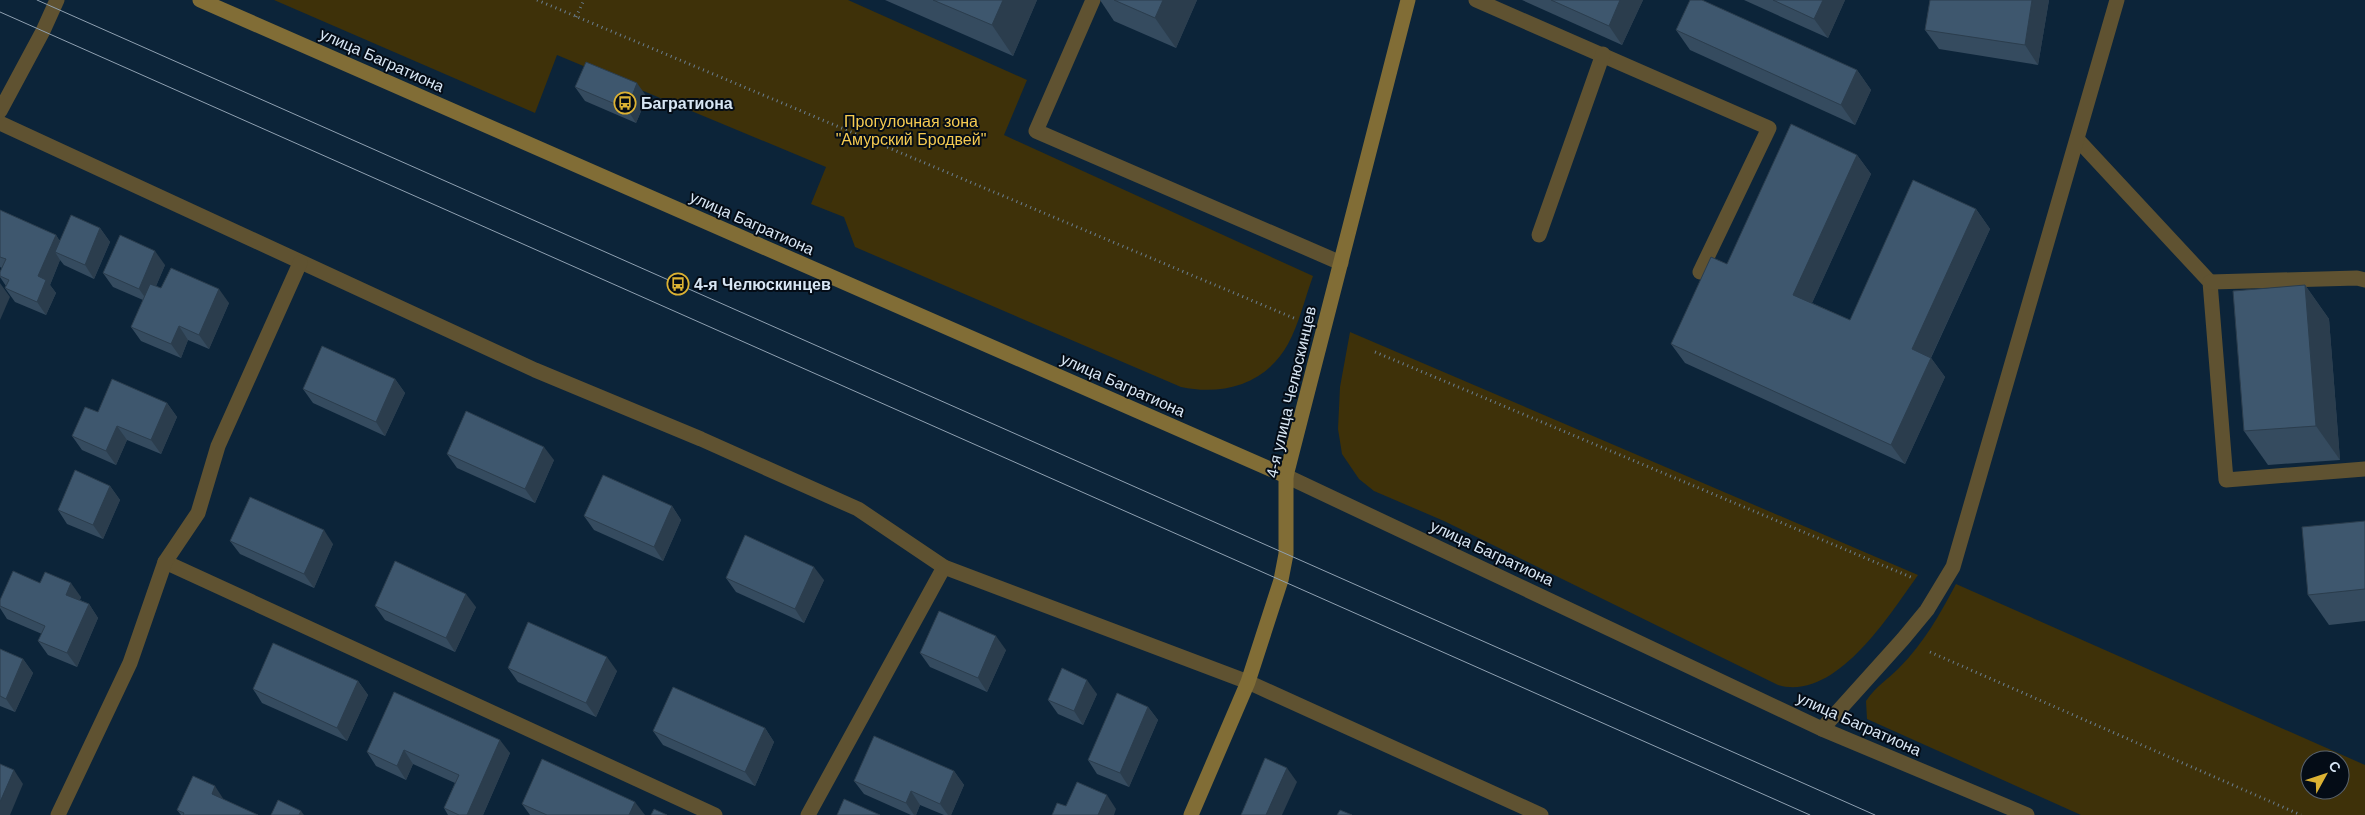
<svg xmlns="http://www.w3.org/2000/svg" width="2365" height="815" font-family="Arial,sans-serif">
  <rect width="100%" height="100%" fill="#0c2439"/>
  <!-- green -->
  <g fill="#3e3109" fill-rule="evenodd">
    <path d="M274,0H848L1027,80L1004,135L1313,276C1305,298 1299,324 1288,344C1266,384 1223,396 1181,387L855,247L844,217L811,204L826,167L557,55L535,113Z"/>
    <path d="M1350,332L1918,575C1890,614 1836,702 1778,685L1444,521L1374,491L1359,479L1342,454L1338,429L1340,387Z"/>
    <path d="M1956,584L2365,765V815H2081L1867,719L1866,701C1877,685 1886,681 1899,668C1924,643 1940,614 1956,584ZM2310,760H2340V790H2310Z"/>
  </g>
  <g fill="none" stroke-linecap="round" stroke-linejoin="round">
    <!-- path -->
    <g stroke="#6b7f91" stroke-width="3" stroke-dasharray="1 4" stroke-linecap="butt">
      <path d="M537,0L1296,319"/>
      <path d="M576,17L584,0"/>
      <path d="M1375,352L1913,578"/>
      <path d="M1930,652L2301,815"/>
    </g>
    <!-- service -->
    <g stroke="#5f5231" stroke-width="15">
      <path d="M1093,0L1036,131L1341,263"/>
      <path d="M1476,0L1769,128L1700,272"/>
      <path d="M0,123L535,370L701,439L858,509L944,567L1248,682L1541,815"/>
      <path d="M2078,140L2210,282L2226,480L2365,469"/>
      <path d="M1539,235L1603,54"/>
      <path d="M2210,282L2357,278L2365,280"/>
      <path d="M165,562L715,815"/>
      <path d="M58,815L130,663L165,562L198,513L218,446L300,263"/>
      <path d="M808,815L944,567"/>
    </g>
    <!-- minor -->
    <g stroke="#5f5231" stroke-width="15">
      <path d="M0,111L43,31L57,0"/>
      <path d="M1822,729L1903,639L1927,610L1953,567L2117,0"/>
    </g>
    <!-- tertiary -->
    <path stroke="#5f5231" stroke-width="15" d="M1286,476L1822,729L2027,815"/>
    <!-- secondary -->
    <g stroke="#816d36" stroke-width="15">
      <path d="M200,0L1286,476"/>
      <path d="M1191,815L1248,682L1281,580L1286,554V476L1408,0"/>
    </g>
    <!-- tram -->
    <g stroke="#8fa0b1" stroke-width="1">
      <path d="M37,0L1875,815"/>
      <path d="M0,12L1810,815"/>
    </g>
  </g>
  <!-- wall -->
  <g fill="#354b5f">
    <path d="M885,0H1037L1013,56Z"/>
    <path d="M1100,0H1197L1176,48L1114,21Z"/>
    <path d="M1522,0H1643L1622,45Z"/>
    <path d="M1744,0H1845L1828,38Z"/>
    <path d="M1930,0H2049L2038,65L1939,49L1925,30Z"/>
    <path d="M1676,30L1857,70L1871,90L1855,125L1690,50Z"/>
    <path d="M575,87L647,97L636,123L585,101Z"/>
    <path d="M1857,155L1871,174L1812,303L1850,320L1976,209L1990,229L1931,358L1945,377L1905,464L1685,363L1671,344L1727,264Z"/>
    <path d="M0,210L56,235L59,240L100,228L110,242L94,279L64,265L60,260L50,285L56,293L46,315L15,302L5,288L6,286L0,277V272L2,268L0,267Z"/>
    <path d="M165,265L156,286L161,288L229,303L209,349L188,340L181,358L141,341L131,327L143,300L113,287L103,273Z"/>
    <path d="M2305,285L2329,319L2340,460L2268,465L2244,431Z"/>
    <path d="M395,379L405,393L385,436L313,403L303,389Z"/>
    <path d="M167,403L177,417L161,454L127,440L116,465L82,450L72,436L98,412Z"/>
    <path d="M447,454L554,460L535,503L457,468Z"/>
    <path d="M110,486L120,500L103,539L67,524L58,510Z"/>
    <path d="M672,506L681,520L663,561L594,530L584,516Z"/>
    <path d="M2365,521V621L2329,625L2308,595Z"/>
    <path d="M230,541L333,544L314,588L240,554Z"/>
    <path d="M726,578L824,580L804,623L736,592Z"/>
    <path d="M40,583L81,597L80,600L89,604L98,618L77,667L48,655L38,641L42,634L7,619L0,608V600Z"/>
    <path d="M375,606L476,607L455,652L385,620Z"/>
    <path d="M0,649L23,659L33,673L15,712L0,706Z"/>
    <path d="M1006,650L987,692L930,667L920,653Z"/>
    <path d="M508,668L617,671L596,717L518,682Z"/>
    <path d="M358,681L368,695L347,741L262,703L253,689Z"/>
    <path d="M394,692L510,753L483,815H448L444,808L455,783L413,764L406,780L376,766L367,752Z"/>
    <path d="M1097,694L1083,725L1058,714L1048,700Z"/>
    <path d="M1148,707L1158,720L1129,787L1097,774L1088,760Z"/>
    <path d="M765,728L774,742L755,786L663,745L653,731Z"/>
    <path d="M954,771L964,785L951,815H944L920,805L916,815H911L864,794L854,781Z"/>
    <path d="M224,800L258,815H181L177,810Z"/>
    <path d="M522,804L645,815H530Z"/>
  </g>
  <!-- shaded-wall -->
  <g fill="#2b3d4d">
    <path d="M1003,0H1037L1013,56L992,25Z"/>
    <path d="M1163,0H1197L1176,48L1155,18Z"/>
    <path d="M1620,0H1643L1622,45L1609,26Z"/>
    <path d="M1823,0H1845L1828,38L1814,19Z"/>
    <path d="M2032,0H2049L2038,65L2025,45Z"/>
    <path d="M1857,70L1871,90L1855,125L1841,105Z"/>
    <path d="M637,83L647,97L636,123L627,109Z"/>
    <path d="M1857,155L1871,174L1807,314L1793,295Z"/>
    <path d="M1976,209L1990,229L1926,368L1912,349Z"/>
    <path d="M100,228L110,242L94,279L85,265Z"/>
    <path d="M56,235L65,249L55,252L60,260L50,285L56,293L46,315L37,302L38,276Z"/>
    <path d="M155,251L165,265L149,303L139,289Z"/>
    <path d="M0,283L10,297L0,320Z"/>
    <path d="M2305,285L2329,319L2340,460L2316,426Z"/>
    <path d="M219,289L229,303L209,349L199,335Z"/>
    <path d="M179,326L188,340L181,358L171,344Z"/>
    <path d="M1931,358L1945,377L1905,464L1891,445Z"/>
    <path d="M395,379L405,393L385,436L376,422Z"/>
    <path d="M167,403L177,417L161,454L151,440Z"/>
    <path d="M117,426L127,440L116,465L106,451Z"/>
    <path d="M544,447L554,460L535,503L525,489Z"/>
    <path d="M110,486L120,500L103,539L93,525Z"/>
    <path d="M672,506L681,520L663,561L654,547Z"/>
    <path d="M324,530L333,544L314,588L304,574Z"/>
    <path d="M814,567L824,580L804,623L795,609Z"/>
    <path d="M71,583L81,597L76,608L66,595Z"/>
    <path d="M466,594L476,607L455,652L446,638Z"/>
    <path d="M89,604L98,618L77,667L67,653Z"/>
    <path d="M996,636L1006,650L987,692L978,678Z"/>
    <path d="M607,657L617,671L596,717L586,703Z"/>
    <path d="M23,659L33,673L15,712L6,699Z"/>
    <path d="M1087,680L1097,694L1083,725L1074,711Z"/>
    <path d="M358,681L368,695L347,741L337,728Z"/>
    <path d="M1148,707L1158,720L1129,787L1120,773Z"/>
    <path d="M765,728L774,742L755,786L745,772Z"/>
    <path d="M500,740L510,753L483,815H467Z"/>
    <path d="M404,750L413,764L406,780L397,766Z"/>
    <path d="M1287,768L1297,782L1282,815H1266Z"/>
    <path d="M14,770L23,784L10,815H0V802Z"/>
    <path d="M954,771L964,785L951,815H948L940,804Z"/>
    <path d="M215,786L224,800L212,794Z"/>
    <path d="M911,791L920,805L916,815H914L906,803Z"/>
    <path d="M1107,795L1116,809L1114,815H1098Z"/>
    <path d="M635,802L645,815H629Z"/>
    <path d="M301,811L304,815H299Z"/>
  </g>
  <!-- building -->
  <g fill="#3e576e" stroke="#2b3d4d">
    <path d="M933,0H1003L992,25Z"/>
    <path d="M1114,0H1163L1155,18Z"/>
    <path d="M1551,0H1620L1609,26Z"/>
    <path d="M1690,0H1702L1857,70L1841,105L1676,30Z"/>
    <path d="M1773,0H1823L1814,19Z"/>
    <path d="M1930,0H2032L2025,45L1925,30Z"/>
    <path d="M586,62L637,83L627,109L575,87Z"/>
    <path d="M1791,124L1857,155L1793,295L1850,320L1913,180L1976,209L1912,349L1931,358L1891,445L1671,344L1711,257L1727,264Z"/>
    <path d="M0,210L56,235L38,276L46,280L37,302L5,288L9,280L0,276V272L6,259L0,257Z"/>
    <path d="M71,215L100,228L85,265L55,252Z"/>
    <path d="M120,235L155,251L139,289L103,273Z"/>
    <path d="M171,268L219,289L199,335L179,326L171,344L131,327L150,284L161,288Z"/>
    <path d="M2305,285L2316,426L2244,431L2233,291Z"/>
    <path d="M322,346L395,379L376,422L303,389Z"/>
    <path d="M112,379L167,403L151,440L117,426L106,451L72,436L85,407L98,412Z"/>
    <path d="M466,411L544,447L525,489L447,454Z"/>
    <path d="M75,470L110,486L93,525L58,510Z"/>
    <path d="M603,475L672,506L654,547L584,516Z"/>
    <path d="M250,497L324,530L304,574L230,541Z"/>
    <path d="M2365,521V589L2308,595L2302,527Z"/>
    <path d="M745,535L814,567L795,609L726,578Z"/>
    <path d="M395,561L466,594L446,638L375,606Z"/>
    <path d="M13,571L40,583L45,572L71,583L66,595L89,604L67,653L38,641L45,626L0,606V600Z"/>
    <path d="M939,611L996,636L978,678L920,653Z"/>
    <path d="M528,622L607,657L586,703L508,668Z"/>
    <path d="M273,643L358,681L337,728L253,689Z"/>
    <path d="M0,649L23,659L6,699L0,696Z"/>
    <path d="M1062,668L1087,680L1074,711L1048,700Z"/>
    <path d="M673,687L765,728L745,772L653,731Z"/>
    <path d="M394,692L500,740L467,815H459L444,808L459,775L404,750L397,766L367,752Z"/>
    <path d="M1117,693L1148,707L1120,773L1088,760Z"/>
    <path d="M874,736L954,771L940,804L911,791L906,803L854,781Z"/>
    <path d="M1265,758L1287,768L1266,815H1241Z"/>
    <path d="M542,759L635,802L629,815H547L522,804Z"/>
    <path d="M0,764L14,770L0,802Z"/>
    <path d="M193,776L215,786L212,794L258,815H183L184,813L177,810Z"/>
    <path d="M1077,782L1107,795L1098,815H1052L1057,803L1066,806Z"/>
    <path d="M844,799L880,815H837Z"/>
    <path d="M278,800L301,811L299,815H271Z"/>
    <path d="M654,809L667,815H651Z"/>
    <path d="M1340,810L1352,815H1337Z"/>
  </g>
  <!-- icons -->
  <defs>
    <g id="bus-ring" transform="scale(1.125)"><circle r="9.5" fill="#040c16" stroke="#dcb233" stroke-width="1.5"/><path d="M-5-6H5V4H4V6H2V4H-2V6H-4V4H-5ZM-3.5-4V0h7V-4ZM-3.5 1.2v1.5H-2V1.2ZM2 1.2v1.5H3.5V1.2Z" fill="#dcb233"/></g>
  </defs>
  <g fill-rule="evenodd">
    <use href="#bus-ring" x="625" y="103"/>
    <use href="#bus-ring" x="678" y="284"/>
  </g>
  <g text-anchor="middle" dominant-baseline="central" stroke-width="4" stroke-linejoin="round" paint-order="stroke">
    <!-- street labels -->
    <g font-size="16" fill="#d8e6f4" stroke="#040c16">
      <text transform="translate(382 60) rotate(24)">улица Багратиона</text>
      <text transform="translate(752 223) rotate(24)">улица Багратиона</text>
      <text transform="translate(1123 385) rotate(24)">улица Багратиона</text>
      <text transform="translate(1291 392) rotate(-77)">4-я улица Челюскинцев</text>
      <text transform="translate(1492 553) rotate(25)">улица Багратиона</text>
      <text transform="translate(1859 724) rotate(24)">улица Багратиона</text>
    </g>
    <!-- poi labels -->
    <g font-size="16" font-weight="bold" fill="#d8e6f4" stroke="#040c16" text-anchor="start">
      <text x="641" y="103">Багратиона</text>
      <text x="694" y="284">4-я Челюскинцев</text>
    </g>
    <!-- park labels -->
    <g font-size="16" fill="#f6cb51" stroke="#040c16">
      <text x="911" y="121">Прогулочная зона<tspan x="911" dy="18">"Амурский Бродвей"</tspan></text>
    </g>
  </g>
  <!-- north arrow -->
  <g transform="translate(2325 775) rotate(50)"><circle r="24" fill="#040c16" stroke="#59636f"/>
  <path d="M0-4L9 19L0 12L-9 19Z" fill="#dcb233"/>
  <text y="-8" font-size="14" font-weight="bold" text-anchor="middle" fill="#d8e6f4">С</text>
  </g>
</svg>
